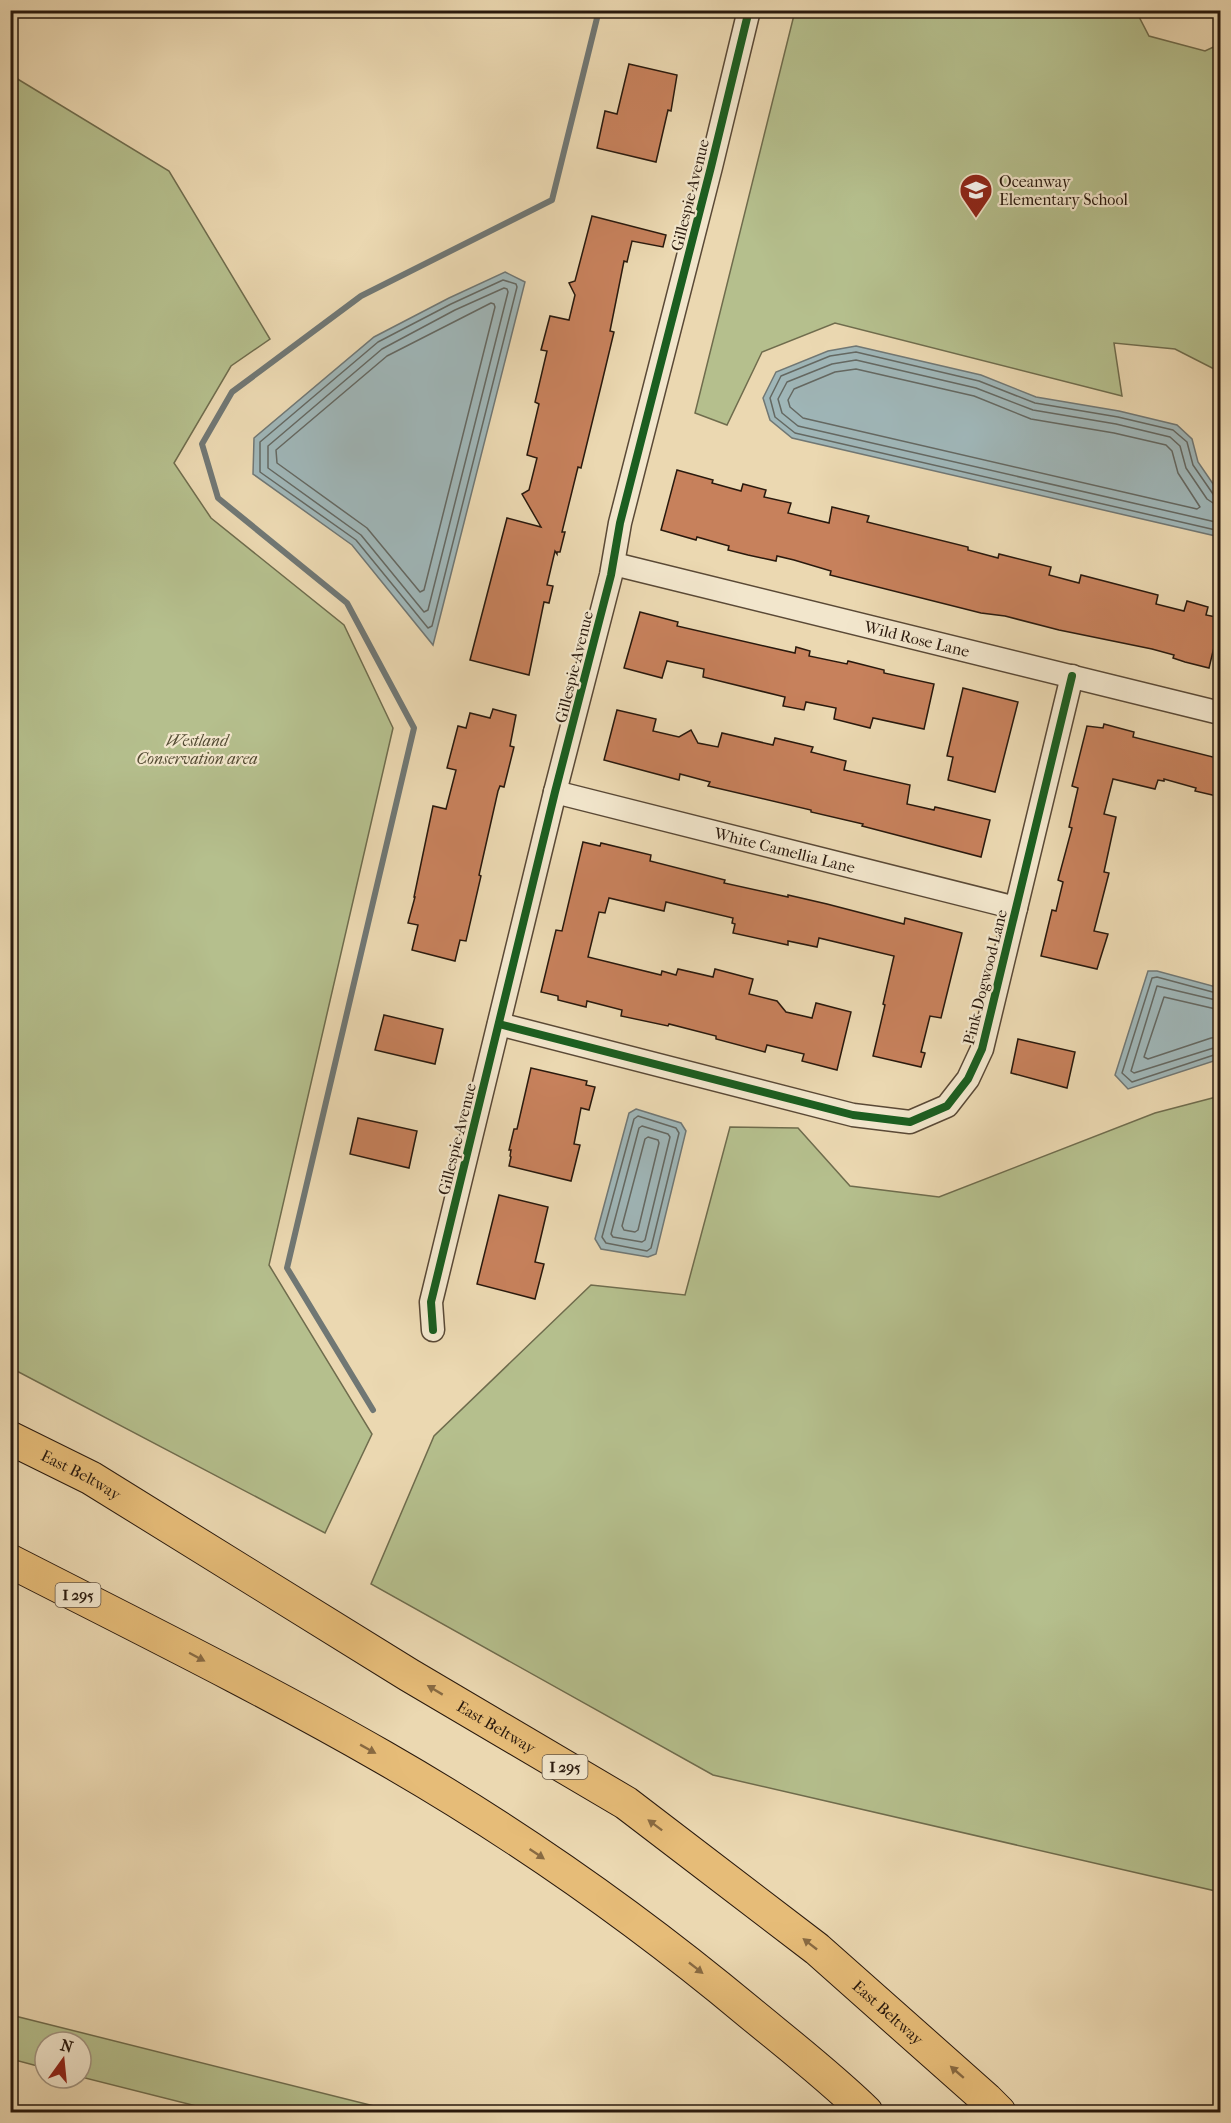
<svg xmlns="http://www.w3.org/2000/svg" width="1231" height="2123" font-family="'IM FELL French Canon',serif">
  <rect width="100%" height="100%" fill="#ebd8b1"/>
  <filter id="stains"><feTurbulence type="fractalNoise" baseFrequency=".00333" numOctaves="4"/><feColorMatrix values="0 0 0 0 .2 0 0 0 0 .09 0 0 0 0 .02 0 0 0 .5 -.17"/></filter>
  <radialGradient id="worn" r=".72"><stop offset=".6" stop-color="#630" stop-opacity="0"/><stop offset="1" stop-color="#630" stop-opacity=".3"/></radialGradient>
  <!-- green -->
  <g fill="#b5bf8d" stroke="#6f6c4d" stroke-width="1.5">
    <path d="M795,11H1136L1149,36L1205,51L1220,44V372L1175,349L1114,343L1122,396L835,323L762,352L727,425L695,413Z"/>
    <path d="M11,75L169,171L270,339L231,366L174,463L211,518L344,625L393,728L269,1265L372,1434L325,1533L11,1368Z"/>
    <path d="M1220,1096V1892L713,1775L371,1584L434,1436L591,1285L685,1295L730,1127L798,1128L850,1186L939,1197L1155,1113Z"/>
    <path d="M11,2015L378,2107L416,2112H220L81,2077V2042H45V2068L11,2059Z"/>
  </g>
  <!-- water -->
  <g fill="#9fb6b8" stroke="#707774" stroke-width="1.5">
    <path d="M505,272L525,282L433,645L352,545L253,474L254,438L374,337L449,298Z"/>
    <path d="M856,346L981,375L1036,397L1119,411L1177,425L1192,439L1198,462L1220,494V537L792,438L770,420L763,398L776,372L828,351Z"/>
    <path d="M1148,971H1157L1220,988V1059L1128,1089L1115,1075Z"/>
    <path d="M636,1109L681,1123L686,1131L656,1254L648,1257L601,1249L595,1239L629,1113Z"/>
  </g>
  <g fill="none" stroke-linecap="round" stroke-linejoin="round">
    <!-- shore -->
    <g stroke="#646862" stroke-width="1.5">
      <path d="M503,280L516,284L517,287L432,626L428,628L356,540L260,472V442L378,342L451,304Z"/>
      <path d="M504,288L507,289L508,292L428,610L424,612L361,535L268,468V446L382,349L455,310Z"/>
      <path d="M491,303L494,304L495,307L424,590L420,592L367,528L277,463L276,450L387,356Z"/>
      <path d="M856,369L974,396L1031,419L1114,433L1166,445L1172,451L1178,473L1200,507L1197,509L803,418L790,407L788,400L794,389L835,372Z"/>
      <path d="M1220,497L1213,494L1193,465L1187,442L1173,430L1118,417L1035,403L979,381L856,352L830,356L781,376L770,398L775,417L795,433L1220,531"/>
      <path d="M1220,504L1213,503L1207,499L1186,468L1180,446L1170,437L1116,424L1033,410L976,388L856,360L832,364L787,382L778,399L782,413L798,426L1220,523"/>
      <path d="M1220,994L1157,977L1152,978L1122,1073L1132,1082L1220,1053"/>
      <path d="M1220,1001L1157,986L1131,1071L1134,1073L1220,1046"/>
      <path d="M1220,1010L1164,997L1144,1057L1148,1059L1211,1038L1220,1037"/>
      <path d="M638,1116L676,1128L679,1133L651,1248L647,1251L606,1243L602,1237L634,1119Z"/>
      <path d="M642,1126L668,1134L670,1137L645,1240L642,1242L613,1237L611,1234L639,1128Z"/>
      <path d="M648,1137L658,1140L659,1143L638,1230L635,1232L624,1230L622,1226L645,1139Z"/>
    </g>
    <!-- stream -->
    <path stroke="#707774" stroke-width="6" d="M373,1410L287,1268L414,728L347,603L218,498L202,444L232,392L361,296L552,200L599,10"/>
  </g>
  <!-- building -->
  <g fill="#c7815c" stroke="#29190d" stroke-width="1.5">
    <path d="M629,64L677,75L671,111L668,110L656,162L597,148L605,111L617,114Z"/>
    <path d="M592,216L666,235L663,247L632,241L627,262L624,261L610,331L614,332L602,382L581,468L578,467L562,532H565L560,552H557V554L555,551L547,585L553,586L549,603L544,602L529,675L470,660L507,518L541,527L522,494L529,490L537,458L527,455L539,404L535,402L547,351L541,350L550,316L569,320L575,295L569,283L575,281Z"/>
    <path d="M677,470L713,480L712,483L741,491L743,484L766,490L764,497L791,503L788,513L829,523L832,507L869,516L867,522L968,547V550L998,558L999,554L1051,567L1049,575L1079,583L1081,575L1158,595L1156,604L1184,611L1187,601L1208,607L1206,615L1221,618L1209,668L1185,662L1173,658L1174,655L1152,649L1059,630L1005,616L981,613L830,575L831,571L794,560L777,556L776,561L748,555L728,550L729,546L697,537L696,540L661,530Z"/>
    <path d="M640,612L678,622L677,626L795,653L796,647L810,651L809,656L847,664L848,661L884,670V673L934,684L924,729L873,718L870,728L834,719L836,708L806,702L804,710L783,706L785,697L703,677L704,669L667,661L662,678L624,668Z"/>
    <path d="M963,688L1018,702L995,792L948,780L953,757L947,756Z"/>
    <path d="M493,709L516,715L510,746L514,747L504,787L500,786L498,791L479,875L481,876L466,941L460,940L455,961L412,950L418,925L408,923L415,897H414L433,806L446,809L456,770L447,768L458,726L466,728L470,713L490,718Z"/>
    <path d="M617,710L656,719L653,731L679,737L691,730L698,743L718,747L722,733L773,745L775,738L813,747L811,752L846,761L844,770L910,785L907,804L934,810L935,807L990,820L981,857L862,826L863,824L811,812V810L708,786L710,782L680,774L679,780L604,760Z"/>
    <path d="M1104,724L1134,732L1133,737L1221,759V797L1195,791L1196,788L1164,779V781L1158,780L1155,789L1113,779L1104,814L1116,817L1104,872L1109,873L1094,931L1108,934L1097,969L1041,956L1052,910L1056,911L1063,882L1058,880L1072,828L1069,827L1078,788L1072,786L1087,726L1103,728Z"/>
    <path d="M583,842L600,846L601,843L651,855L650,861L725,880L724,883L788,897V895L827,904L904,924L905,918L962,933L941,1018L930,1016L921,1052L925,1053L921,1067L873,1056L885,1005L883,1004L894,956L819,938L817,947L788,941V945L733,933L735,924L732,923L733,918L666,902L664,911L609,898L605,913L599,912L588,957L661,975L662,971L676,975L678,969L713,977L715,969L753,979L749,994L777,1001L786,1012L812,1018L816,1003L851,1012L837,1070L802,1061L804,1054L767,1045L765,1052L716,1039V1036L669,1024L668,1026L621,1016L622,1010L587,1001L586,1007L558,1000V996L541,992L556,930L562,931Z"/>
    <path d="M384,1015L443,1029L435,1064L375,1050Z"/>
    <path d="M1018,1039L1075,1052L1067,1088L1011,1073Z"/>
    <path d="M531,1068L587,1081L586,1085L595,1087L589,1110L581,1108L574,1144L580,1145L571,1181L509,1166L511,1157L510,1156L511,1150H509L514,1129H517Z"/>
    <path d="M358,1118L417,1131L409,1168L350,1154Z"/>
    <path d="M499,1195L548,1207L535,1262L544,1264L535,1299L477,1284Z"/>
  </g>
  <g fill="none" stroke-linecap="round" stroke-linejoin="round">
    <!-- street casing -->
    <g stroke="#5a4936" stroke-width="25">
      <g id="street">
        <path id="s1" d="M614,564L1220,713"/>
        <path id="s2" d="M555,792L1016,908"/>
        <path d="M499,1024L853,1115L910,1122L947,1106L968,1079L982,1049L1072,676"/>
        <path d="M433,1330L431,1302L555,792L611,575L620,523L711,167L749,10"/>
      </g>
    </g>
    <!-- highway casing -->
    <g stroke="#29190d" stroke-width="35">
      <g id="highway">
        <path id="s3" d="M10,1438L91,1478L409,1675L626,1803L817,1949L986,2099L999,2112"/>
        <path d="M10,1561C135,1625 261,1687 383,1757C512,1831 635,1917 749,2012C789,2045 829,2076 866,2112"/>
      </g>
    </g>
    <!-- street -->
    <use href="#street" stroke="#f2e6cc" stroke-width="22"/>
    <!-- highway -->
    <use href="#highway" stroke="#e6bc78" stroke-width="33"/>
    <!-- cycleway casing -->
    <g stroke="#f2e6cc" stroke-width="11">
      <g id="cycleway">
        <path d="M499,1024L853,1115L910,1122L947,1106L968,1079L982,1049L1072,676"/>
        <path d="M433,1330L431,1302L555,792L611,575L620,523L711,167L749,10"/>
      </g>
    </g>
    <!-- cycleway -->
    <use href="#cycleway" stroke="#1b5e20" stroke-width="8"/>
  </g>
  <!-- one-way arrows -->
  <defs><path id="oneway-solid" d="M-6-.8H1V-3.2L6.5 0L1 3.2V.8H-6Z" transform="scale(1.5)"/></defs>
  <g fill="#886a42">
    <use href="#oneway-solid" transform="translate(197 1657) rotate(28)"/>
    <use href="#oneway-solid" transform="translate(435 1690) rotate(-149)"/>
    <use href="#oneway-solid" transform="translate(368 1749) rotate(29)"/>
    <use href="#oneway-solid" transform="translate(655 1825) rotate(-143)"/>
    <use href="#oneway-solid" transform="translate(537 1854) rotate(34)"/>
    <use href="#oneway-solid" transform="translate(810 1944) rotate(-142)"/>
    <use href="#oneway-solid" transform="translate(696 1968) rotate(38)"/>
    <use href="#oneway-solid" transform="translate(957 2072) rotate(-139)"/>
  </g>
  <!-- icons -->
  <defs>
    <g id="school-pin" transform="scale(1.725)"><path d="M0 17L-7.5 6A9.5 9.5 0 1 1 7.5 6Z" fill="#8f2418" stroke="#f2e6cc"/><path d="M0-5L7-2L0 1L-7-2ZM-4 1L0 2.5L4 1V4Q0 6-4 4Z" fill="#fff"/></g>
  </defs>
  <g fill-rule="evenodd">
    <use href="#school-pin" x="976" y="190"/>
  </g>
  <g text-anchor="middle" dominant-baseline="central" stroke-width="4.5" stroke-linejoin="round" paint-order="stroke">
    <!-- shield labels -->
    <g fill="#f2e6cc" stroke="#655646" stroke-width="1.5">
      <rect x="55.5" y="1583" width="45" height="24" rx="4.5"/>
      <rect x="542.5" y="1755" width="45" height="24" rx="4.5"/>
    </g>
    <g font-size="15" font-weight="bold" fill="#29190d">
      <text x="78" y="1595">I 295</text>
      <text x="565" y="1767">I 295</text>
    </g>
    <!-- poi labels -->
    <g font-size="16" fill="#29190d" stroke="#f2e6cc" text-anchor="start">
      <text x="999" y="181">Oceanway<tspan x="999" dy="18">Elementary School</tspan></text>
    </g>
    <!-- street labels -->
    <g font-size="16" fill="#29190d" stroke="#f2e6cc">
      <text transform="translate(690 195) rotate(-76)">Gillespie Avenue</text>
      <text stroke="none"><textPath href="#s1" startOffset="312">Wild Rose Lane</textPath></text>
      <text transform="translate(574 667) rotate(-76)">Gillespie Avenue</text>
      <text stroke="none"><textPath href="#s2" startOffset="237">White Camellia Lane</textPath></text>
      <text transform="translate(985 977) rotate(-76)">Pink Dogwood Lane</text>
      <text transform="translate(457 1139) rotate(-76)">Gillespie Avenue</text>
      <text stroke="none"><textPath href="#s3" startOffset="80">East Beltway</textPath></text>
      <text stroke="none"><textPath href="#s3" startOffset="566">East Beltway</textPath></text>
      <text stroke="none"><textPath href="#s3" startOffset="1052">East Beltway</textPath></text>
    </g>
    <!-- park labels -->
    <g font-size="16" font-style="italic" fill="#534b33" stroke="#f2e6cc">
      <text x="197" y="740">Westland<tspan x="197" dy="18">Conservation area</tspan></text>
    </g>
  </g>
  <!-- margin -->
  <rect width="1231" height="2123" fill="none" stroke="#ebd8b1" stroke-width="36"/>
  <rect x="12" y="12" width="1207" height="2099" fill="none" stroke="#29190d" stroke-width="3"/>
  <rect x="18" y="18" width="1195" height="2087" fill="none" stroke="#29190d" stroke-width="1.5"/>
  <!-- north arrow -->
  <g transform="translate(63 2060) rotate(15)"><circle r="28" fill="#f2e6cc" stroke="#a29480" stroke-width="1.5"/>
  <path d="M0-4.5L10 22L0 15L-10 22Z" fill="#8f2418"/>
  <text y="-9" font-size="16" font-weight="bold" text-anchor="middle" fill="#29190d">N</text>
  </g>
  <rect width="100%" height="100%" filter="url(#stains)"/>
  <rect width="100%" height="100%" fill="url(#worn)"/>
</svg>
